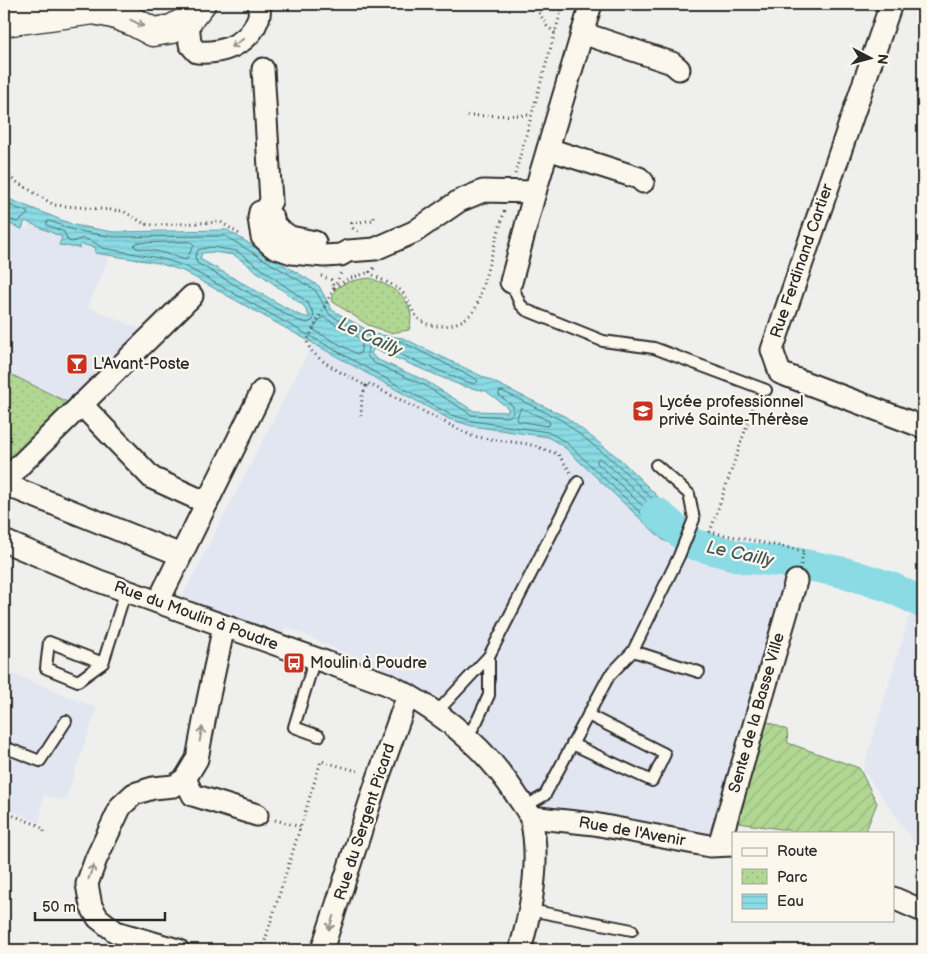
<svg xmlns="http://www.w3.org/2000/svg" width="927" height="954" font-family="'Balsamiq Sans',sans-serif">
  <defs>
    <pattern id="park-dots" width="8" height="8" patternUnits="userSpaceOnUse" patternTransform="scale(1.25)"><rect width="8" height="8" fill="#b1d793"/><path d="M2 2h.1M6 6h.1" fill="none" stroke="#98b97f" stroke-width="1.8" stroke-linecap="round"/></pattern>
    <pattern id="garden-furrows" width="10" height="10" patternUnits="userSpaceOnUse" patternTransform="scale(1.25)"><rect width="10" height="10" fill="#b1d793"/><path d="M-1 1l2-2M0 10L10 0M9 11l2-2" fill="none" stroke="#98b97f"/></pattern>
    <pattern id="water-rules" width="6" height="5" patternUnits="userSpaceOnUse" patternTransform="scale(1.25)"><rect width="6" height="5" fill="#8adbe4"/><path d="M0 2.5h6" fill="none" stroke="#77bcc4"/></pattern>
  </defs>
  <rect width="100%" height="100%" fill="#efefee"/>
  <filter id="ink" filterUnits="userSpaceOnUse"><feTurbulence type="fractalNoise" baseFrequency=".02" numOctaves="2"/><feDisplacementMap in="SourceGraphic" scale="10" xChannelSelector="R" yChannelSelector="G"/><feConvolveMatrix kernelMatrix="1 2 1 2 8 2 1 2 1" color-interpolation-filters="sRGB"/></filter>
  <g filter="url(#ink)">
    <!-- built -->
    <g fill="#e1e6f1">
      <path d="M4,221L25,230L29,223L96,248L97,252L109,257L88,307L150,333L69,403L4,371Z"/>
      <path d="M313,343L463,422L547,434L571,448L670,547L729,566L792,575L713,829L700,836L553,812L540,807L444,700L286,626L280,638L182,597Z"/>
      <path d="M923,570V855L863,770Z"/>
      <path d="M4,670L97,708L65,801L44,795L39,822L4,807Z"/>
    </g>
    <!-- park -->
    <g fill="url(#park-dots)" stroke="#6e815f">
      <path d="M370,278C394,287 418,300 409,330L390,333L368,325L333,302C329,283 355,280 370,278Z"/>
      <path d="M4,371L69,403L4,473Z"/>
    </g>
    <!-- garden -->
    <path fill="url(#garden-furrows)" stroke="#6e815f" d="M761,719L787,730L788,743L859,768L877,803L865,833H795L787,830L732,822Z"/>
    <!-- water -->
    <path fill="url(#water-rules)" stroke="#64959a" fill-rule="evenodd" d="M4,197L74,225L113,232L227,230L319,286L332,310L374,334L403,338L566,417L621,460L687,526L679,548L663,540L563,446L548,437L472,426L449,419L183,271L158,263L95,253L96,248L81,244L79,248L59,245L62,237L25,221L22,229L4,222ZM213,252L234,255L304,306L310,318L299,315L200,259L202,253ZM374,349L462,386L486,391L508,408V412L474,411L426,381L376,359L371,353Z"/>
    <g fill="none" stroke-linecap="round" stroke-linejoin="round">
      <!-- shore -->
      <g stroke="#517175" stroke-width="1">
        <path d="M4,203L27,212L28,214L18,222L4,218"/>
        <path d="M50,221L73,230L113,237L225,236L315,290L330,315L372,338L402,342L476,379L478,381L475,384L464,381L375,344L370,346L367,353L368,357L374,363L424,385L472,415L507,417C512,416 514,412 513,406L499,395V392L502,391L563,421L617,464L680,526L677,539L674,540L665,536L566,442L548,432L473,421L451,415L185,266L159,258L102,248C98,244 86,237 80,239C74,241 74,243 68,241L64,232L47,225V222Z"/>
        <path d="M191,242L194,245L186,260L160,252L136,248L134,245L137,243Z"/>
        <path d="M212,247L237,251L307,302L314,314L313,320L308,323L296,320L197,263L195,257L198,250Z"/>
        <path d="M323,317L363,340L360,354H357L315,331L314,328Z"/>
        <path d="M521,408L549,421L550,424L547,426L518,421L517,418Z"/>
        <path d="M599,458L613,469L668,522V526H664L597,463V460Z"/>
      </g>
      <!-- river -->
      <path stroke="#8adbe4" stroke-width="31" d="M657,513L693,544L745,558L797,563L846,573L890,587L923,603"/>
      <!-- lane casing -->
      <g stroke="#2b2b2b" stroke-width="14">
        <g id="lane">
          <path d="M511,282L520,304L526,310L603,341L654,348L766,390"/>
          <path d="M633,651L699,672"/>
          <path d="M315,658L294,727L319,736"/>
          <path d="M103,663L78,681L46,668L49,642L103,663L126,590"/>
          <path d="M436,713L489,656L578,482"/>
          <path d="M467,737L477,721L489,695V656"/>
          <path d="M572,744L652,781L665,754L588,715"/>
          <path d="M4,747L40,761L66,721"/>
          <path d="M524,807L545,795L609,676L633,651L679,556L694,519L689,494L656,465"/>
          <path d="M530,910L632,930"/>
        </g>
      </g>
      <!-- street casing -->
      <g stroke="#2b2b2b" stroke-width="25">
        <g id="street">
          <path d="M891,4L772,350L780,373L923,427"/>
          <path d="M188,20L190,44L197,52C221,54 249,45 258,19C260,15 259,9 260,4"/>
          <path d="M582,33L672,63L679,69"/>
          <path d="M263,69L271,201L266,210L260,212L259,218L262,237L272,246L292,253L324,256L341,255L348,251L375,249L414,232L459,201L483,191L535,192"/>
          <path d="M548,149L639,178L643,182"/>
          <path d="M273,218L274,226L290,237L315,242"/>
          <path d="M511,282L535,192L591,4"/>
          <path d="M81,404L152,478L207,503"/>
          <path d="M4,484L181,555"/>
          <path d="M4,485L19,466L192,296"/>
          <path d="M4,541L99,581L387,684C438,709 483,745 515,793C520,801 528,810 531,819C541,860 531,911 520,950"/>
          <path d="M158,602L262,391"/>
          <path d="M185,779L193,795L257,815"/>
          <path d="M530,817L594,824L710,846L733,845"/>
          <path d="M719,845L796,581"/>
          <path d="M893,898L923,911"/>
          <path d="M178,950L116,932L98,918L91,906L87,884L96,859L121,806L134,794L153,788L174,786L185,779L197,759L208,700L224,626"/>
          <path d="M322,950L377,781L408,695"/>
        </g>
      </g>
      <!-- secondary casing -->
      <g stroke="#2b2b2b" stroke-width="31">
        <path id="secondary" d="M4,22L94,10L113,14L134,22L153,32L172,29L188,20L201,4"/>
      </g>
      <!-- path -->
      <g stroke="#2b2b2b" stroke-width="3" stroke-dasharray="1 4" stroke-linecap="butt">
        <path d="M534,4L547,26L555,33"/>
        <path d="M467,116L532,115"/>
        <path d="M4,174L54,205L123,211L145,224L155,225L221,222L242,236"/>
        <path d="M515,174L563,4"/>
        <path d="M358,231L353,228L352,223L374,220V217"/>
        <path d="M374,268L370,272L373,275C382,280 392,284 400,290C408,297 410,308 416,316C429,332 457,327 470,315C474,312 476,307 478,302L505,209"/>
        <path d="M321,276L331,280L334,288L307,341C309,359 351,377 366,386L362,396L361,416"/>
        <path d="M334,288L348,279L370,272"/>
        <path d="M334,288L341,273"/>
        <path d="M366,386L367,383L472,436L489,439L528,444L558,454L571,473"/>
        <path d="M756,399L710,532L804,551L801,565"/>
        <path d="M4,812L38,825L44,830V835"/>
        <path d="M275,820L301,827"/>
        <path d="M4,865L8,866"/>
        <path d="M262,950L321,761L361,772"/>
      </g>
      <!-- lane -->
      <use href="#lane" stroke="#fbf7ec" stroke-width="10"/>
      <!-- street -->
      <use href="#street" stroke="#fbf7ec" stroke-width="21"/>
      <!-- secondary -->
      <use href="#secondary" stroke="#fbf7ec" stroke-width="28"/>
    </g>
    <!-- one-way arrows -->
    <defs><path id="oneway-shaft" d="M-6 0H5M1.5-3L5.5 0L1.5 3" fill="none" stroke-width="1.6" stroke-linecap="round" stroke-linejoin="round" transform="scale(1.25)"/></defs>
    <g stroke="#93918c">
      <use href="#oneway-shaft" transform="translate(137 23) rotate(26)"/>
      <use href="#oneway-shaft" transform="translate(237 43) rotate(146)"/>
      <use href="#oneway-shaft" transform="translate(201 734) rotate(-80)"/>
      <use href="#oneway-shaft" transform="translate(91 872) rotate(-70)"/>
      <use href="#oneway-shaft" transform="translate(331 923) rotate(108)"/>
    </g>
  </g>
  <!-- icons -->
  <defs>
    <g id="bar-square" transform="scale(1.125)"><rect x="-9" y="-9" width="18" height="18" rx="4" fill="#c8321e" stroke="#fbf7ec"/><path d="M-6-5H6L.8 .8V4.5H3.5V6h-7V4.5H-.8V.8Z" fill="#fff"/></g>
    <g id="school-square" transform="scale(1.125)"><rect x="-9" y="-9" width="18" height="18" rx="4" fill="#c8321e" stroke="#fbf7ec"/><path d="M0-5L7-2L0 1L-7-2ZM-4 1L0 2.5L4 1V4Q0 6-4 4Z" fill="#fff"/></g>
    <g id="bus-square" transform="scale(1.125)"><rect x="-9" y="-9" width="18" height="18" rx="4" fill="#c8321e" stroke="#fbf7ec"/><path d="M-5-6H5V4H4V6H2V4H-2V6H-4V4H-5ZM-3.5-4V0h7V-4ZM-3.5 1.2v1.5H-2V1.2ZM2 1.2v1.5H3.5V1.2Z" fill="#fff"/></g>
  </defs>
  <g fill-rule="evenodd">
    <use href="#bar-square" x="77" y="364"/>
    <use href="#school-square" x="643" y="411"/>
    <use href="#bus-square" x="294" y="663"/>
  </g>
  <g text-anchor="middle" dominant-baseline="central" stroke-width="4.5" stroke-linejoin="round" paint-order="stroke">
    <!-- street labels -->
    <g font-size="16" fill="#2b2b2b" stroke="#fbf7ec">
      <text transform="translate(802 261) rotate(-71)">Rue Ferdinand Cartier</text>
      <text transform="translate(196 616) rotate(20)">Rue du Moulin à Poudre</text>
      <text transform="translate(757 713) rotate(-74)">Sente de la Basse Ville</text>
      <text transform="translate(365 822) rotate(-72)">Rue du Sergent Picard</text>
      <text transform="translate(632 832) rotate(10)">Rue de l'Avenir</text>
    </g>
    <!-- poi labels -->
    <g font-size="16" fill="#2b2b2b" stroke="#fbf7ec" text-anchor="start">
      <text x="93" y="364">L'Avant-Poste</text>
      <text x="659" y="402">Lycée professionnel<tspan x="659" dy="18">privé Sainte-Thérèse</tspan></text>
      <text x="310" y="663">Moulin à Poudre</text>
    </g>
    <!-- water labels -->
    <g font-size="18" font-style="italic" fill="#435759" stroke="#fbf7ec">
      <text transform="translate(370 337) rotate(25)">Le Cailly</text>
      <text transform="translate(740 554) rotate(12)">Le Cailly</text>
    </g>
  </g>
  <!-- margin -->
  <rect width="927" height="954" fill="none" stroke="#fbf7ec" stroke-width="20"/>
  <rect x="10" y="10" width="907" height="934" fill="none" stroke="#2b2b2b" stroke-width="2" filter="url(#ink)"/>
  <!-- legend -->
  <rect x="732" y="832" width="162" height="90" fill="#fbf7ec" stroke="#a8a59f"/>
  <rect x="742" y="848" width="25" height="8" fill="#fbf7ec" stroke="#a8a59f"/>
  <text x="777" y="856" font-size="15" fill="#2b2b2b">Route</text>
  <rect x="742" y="869" width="25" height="15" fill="url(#park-dots)" stroke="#a8a59f"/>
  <text x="777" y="882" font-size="15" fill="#2b2b2b">Parc</text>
  <rect x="742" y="894" width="25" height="15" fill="url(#water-rules)" stroke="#a8a59f"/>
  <text x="777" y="906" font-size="15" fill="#2b2b2b">Eau</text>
  <!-- north arrow -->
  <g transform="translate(870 58) rotate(96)" stroke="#fbf7ec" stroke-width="4" paint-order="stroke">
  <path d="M0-4L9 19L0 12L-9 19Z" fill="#2b2b2b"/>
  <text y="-8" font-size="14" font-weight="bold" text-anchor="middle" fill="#2b2b2b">N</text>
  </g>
  <!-- scale -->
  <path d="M35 912v8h130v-8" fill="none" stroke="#2b2b2b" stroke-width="2.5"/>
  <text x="42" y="912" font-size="15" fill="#2b2b2b" stroke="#fbf7ec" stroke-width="4" paint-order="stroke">50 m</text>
</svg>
